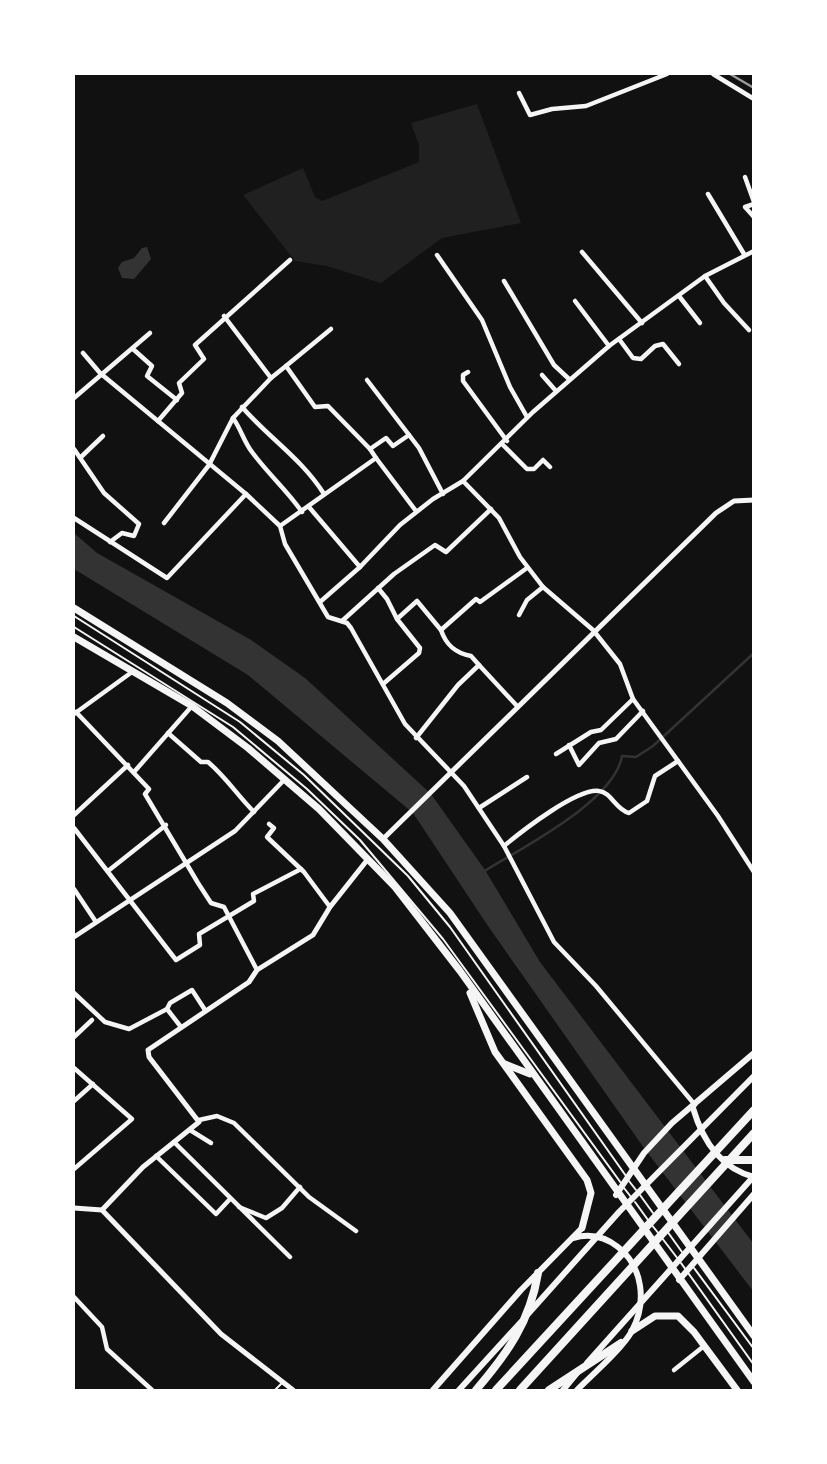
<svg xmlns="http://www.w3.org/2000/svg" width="827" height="1464" font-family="'Noto Sans',sans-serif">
  <rect width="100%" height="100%" fill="#111"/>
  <!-- green -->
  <path fill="#202020" d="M477,104L521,223L442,238L381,283L327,266L295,261L243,195L303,168L315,197L322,201L419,162V145L411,123Z"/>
  <!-- water -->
  <g fill="#333">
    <path d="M147,247L151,259L134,279L122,278L118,268L122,262L134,258L142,248Z"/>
    <path d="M74,533L97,553L251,640L305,678L431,794L485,870L540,962L753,1243V1291L644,1148L488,926L413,813L248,675L74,569Z"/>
  </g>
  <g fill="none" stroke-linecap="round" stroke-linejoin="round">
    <!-- stream -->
    <path stroke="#333" stroke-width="2.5" d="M483,872C521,848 614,802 622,756L636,757L653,746L754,653"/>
    <!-- service -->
    <g stroke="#f5f5f5" stroke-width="2">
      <path d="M74,616L240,722L304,775L408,876L450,927L626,1176"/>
      <path d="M74,627L233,727L307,789L360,840L443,939L621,1183"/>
      <path d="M629,1181L636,1190"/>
      <path d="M624,1188L631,1197"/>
      <path d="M640,1195L653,1213"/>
      <path d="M635,1202L648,1220"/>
      <path d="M651,1224L659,1234"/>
      <path d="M667,1231L682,1252"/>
      <path d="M662,1238L678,1259"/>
      <path d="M681,1263L754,1365"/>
      <path d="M694,1268L754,1349"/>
      <path d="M275,1390L282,1383"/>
    </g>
    <!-- minor -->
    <g stroke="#f5f5f5" stroke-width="4.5">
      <path d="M713,74L754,99"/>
      <path d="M519,93L530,115L552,109L586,106L667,74"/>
      <path d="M745,177L754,202"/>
      <path d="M708,194L744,254"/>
      <path d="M754,204L745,207L754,217"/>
      <path d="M582,252L642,323"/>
      <path d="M437,255L482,320L510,387L527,417"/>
      <path d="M705,276L724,303L749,330"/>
      <path d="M504,281L554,365L569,379"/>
      <path d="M679,296L700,323"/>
      <path d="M575,301L609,346"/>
      <path d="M224,316L271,378"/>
      <path d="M619,339L633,358L641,359L655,346L663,344L679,364"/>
      <path d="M133,349L152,366L147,376L177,400"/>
      <path d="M83,353L100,373L246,494L280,526L285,544L328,617L347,623L351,628L405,724L464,786L504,846L554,942L596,986L695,1105"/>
      <path d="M286,366L331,329"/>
      <path d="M468,372L463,375V381L507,441"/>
      <path d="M542,375L556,391"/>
      <path d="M367,380L419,448L443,494"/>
      <path d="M74,398L150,333"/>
      <path d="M242,407C269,438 302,459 324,494"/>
      <path d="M233,418C241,429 244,442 252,452C268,474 287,490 302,512"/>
      <path d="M158,421L182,393L179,383L204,359L195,345L290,260"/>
      <path d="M502,444L527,469H534L543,460L550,467"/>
      <path d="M74,449L104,493L139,524L134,536L122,533L110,542"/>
      <path d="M81,457L103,436"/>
      <path d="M376,458L416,511"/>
      <path d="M463,481L499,518L520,557L543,587L593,630L620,664L633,699L718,816L754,872"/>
      <path d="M309,507L360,567"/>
      <path d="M74,518L167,578L246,494"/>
      <path d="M164,523L209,465L233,418L271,378L286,366L315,407L328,406L370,449"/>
      <path d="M280,526L376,458L370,449L386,438L393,446L409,435"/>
      <path d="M378,588L387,599L397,619"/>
      <path d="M320,602L360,567L400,525L433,499L463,481L533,412L609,346L705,276L754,251"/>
      <path d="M519,615L527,600L543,587"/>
      <path d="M342,621L394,574L435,545L446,552L491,509"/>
      <path d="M479,665L471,656C455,653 446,645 441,630L476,599L480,602L527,568"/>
      <path d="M383,684L419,653L420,648L397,619L417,601L441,630"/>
      <path d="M76,712L149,789L145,794L198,883L211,903L224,907L257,970"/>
      <path d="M74,714L132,672"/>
      <path d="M168,733L201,762H208C226,777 237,795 254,812"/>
      <path d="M416,738L458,685L479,665L517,706"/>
      <path d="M569,745L579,765L599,743L616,739L643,711"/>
      <path d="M556,754L591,732L601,730L633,699"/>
      <path d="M134,772L192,706"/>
      <path d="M479,808L527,777"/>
      <path d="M74,815L128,765"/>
      <path d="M269,824L274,828L267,837L304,872L330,907"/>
      <path d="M74,828L176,960L200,945L199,934L254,901L253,894L301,869"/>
      <path d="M504,846C522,831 577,788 599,791C611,792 616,810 629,813L647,801L655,776L678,761"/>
      <path d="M108,871L166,825"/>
      <path d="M74,889L96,922"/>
      <path d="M74,937L235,831L285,779"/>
      <path d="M74,993L105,1022L129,1029L167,1009L170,1003L192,990L205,1010"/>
      <path d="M167,1009L181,1027"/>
      <path d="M74,1037L92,1020"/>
      <path d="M74,1068L132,1119L74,1169"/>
      <path d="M74,1101L93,1084"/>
      <path d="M199,1120L217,1116L234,1123L309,1197L356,1231"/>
      <path d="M190,1130L211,1143"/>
      <path d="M174,1142L290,1257"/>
      <path d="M156,1156L216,1214L230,1199"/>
      <path d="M239,1207L266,1218L282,1208L300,1187"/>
      <path d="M74,1297L102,1327L107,1349L152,1390"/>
      <path d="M674,1370L704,1346"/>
    </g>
    <!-- tertiary -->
    <g stroke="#f5f5f5" stroke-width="5">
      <path d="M383,839L716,513L734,501L754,500"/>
      <path d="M74,1208L102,1210L221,1334L293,1390"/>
      <path d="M102,1210L143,1167L199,1122L149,1057L148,1050L249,982L257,970L313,935L330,907L368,859"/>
    </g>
    <!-- primary -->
    <g stroke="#f5f5f5" stroke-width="6">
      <path d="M693,1108C702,1139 720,1168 754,1177"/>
      <path d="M616,1195L644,1153L672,1123L754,1053"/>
      <path d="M573,1238C590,1233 604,1236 618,1247C643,1267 647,1302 632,1331C621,1350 593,1374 577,1390"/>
      <path d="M679,1280L754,1194"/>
      <path d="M528,1314L619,1212L754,1076"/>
      <path d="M587,1363L754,1176"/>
      <path d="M433,1390L521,1290L582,1228"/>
      <path d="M459,1390L521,1322"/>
      <path d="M563,1390L577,1373"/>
    </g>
    <!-- trunk -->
    <g stroke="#f5f5f5" stroke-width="7">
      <path d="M74,608L227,703L278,741L383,839L450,913L754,1336"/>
      <path d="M74,637L192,706L248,748L319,809L395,887L460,971L754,1382"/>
      <path d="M470,993L495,1052L587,1180L591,1193L582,1228"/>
      <path d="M505,1064L530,1074"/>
      <path d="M632,1331L655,1316H678L694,1332L737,1390"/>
    </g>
    <!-- motorway -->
    <g stroke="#f5f5f5" stroke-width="8">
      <path d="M725,1160H754"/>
      <path d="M476,1390C507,1354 530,1322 538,1273"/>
      <path d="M496,1390L754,1110"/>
      <path d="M520,1390L754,1133"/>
      <path d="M549,1390L621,1343"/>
    </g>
    <!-- rail -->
    <path stroke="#9a9a9a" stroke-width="2.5" d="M730,74L754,88"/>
  </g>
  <!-- border -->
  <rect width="827" height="1464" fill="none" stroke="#ffffff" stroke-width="150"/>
</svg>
